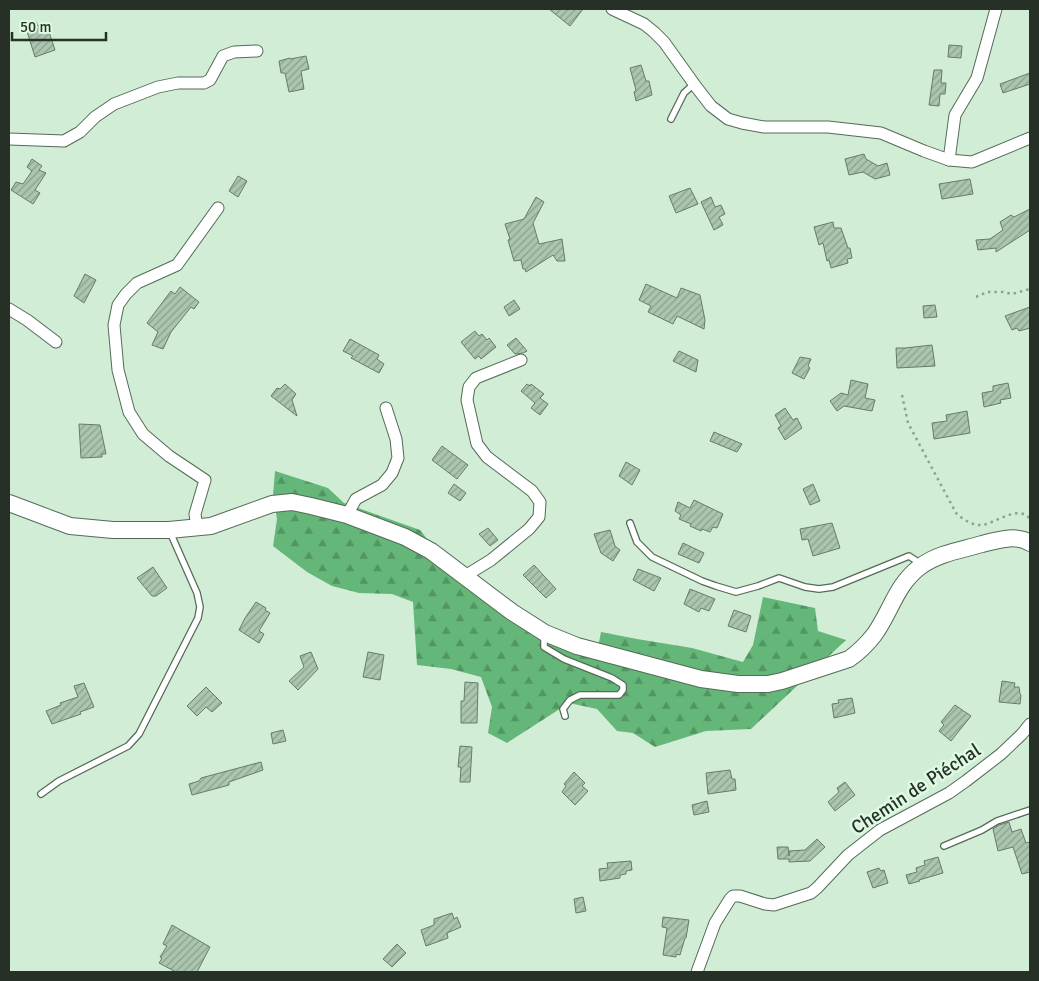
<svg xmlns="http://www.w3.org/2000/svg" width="1039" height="981" font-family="Signika,sans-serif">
  <defs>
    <pattern id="forest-firs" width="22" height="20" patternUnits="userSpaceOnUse" patternTransform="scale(1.25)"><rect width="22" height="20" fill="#64b778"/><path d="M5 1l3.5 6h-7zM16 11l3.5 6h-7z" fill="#529562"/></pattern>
    <pattern id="building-hatch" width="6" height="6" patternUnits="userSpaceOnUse" patternTransform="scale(1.25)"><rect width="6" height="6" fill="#abc5af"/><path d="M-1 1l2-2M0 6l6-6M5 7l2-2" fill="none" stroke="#8ba08e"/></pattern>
  </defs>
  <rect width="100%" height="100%" fill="#d2edd6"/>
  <!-- forest -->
  <path fill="url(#forest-firs)" d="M275,471L328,488L344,503L420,530L458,578L596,658L601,632L637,639L692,648L743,662L753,645L763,597L815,608L818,631L846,640L751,729L706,731L655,747L633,733L617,731L597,709L569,703L507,743L488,733L492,707L481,677L451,669L417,665L413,602L392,594L359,593L332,586L307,572L273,546L277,519L273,495Z"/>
  <!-- building -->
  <g fill="url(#building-hatch)" stroke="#647c68">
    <path d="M549,9H583L570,26Z"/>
    <path d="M36,22L38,26L46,23L55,50L35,57L25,25Z"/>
    <path d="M949,45L962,46L961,58L948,57Z"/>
    <path d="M306,56L309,69L301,71L304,89L289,92L285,73H281L279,61L290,58V59Z"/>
    <path d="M641,65L646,81H649L652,95L636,101L634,92L636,90L630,68Z"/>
    <path d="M934,70H942L941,83H946L945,94H940L939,106L929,105Z"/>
    <path d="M1030,73V84L1003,93L1000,84Z"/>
    <path d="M864,154L866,159L878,166L887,163L890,175L875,179L863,172L849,175L845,159Z"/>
    <path d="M32,159L42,166L39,170L46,173L35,190L40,193L33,204L11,190L16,182L23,184L32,171L27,167Z"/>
    <path d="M238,176L247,181L238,197L229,191Z"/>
    <path d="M970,179L973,194L942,199L939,184Z"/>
    <path d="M690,188L698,204L676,213L669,196Z"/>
    <path d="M536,197L544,202L533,223L539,244L562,239L565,261H557L553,255L526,272L525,269H523L521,260L514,261L508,240L510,239L505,224L524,219Z"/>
    <path d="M711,197L715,207L721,205L725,214L719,217L723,225L714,230L701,202Z"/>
    <path d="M1030,209V230L996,252V248L978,250L976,240L990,239L1003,230L1000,222L1011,215L1014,217Z"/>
    <path d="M833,222L834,228H841L848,248H850L852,258L847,259L848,263L831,268L829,260L827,261L823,243L819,245L814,227Z"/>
    <path d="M85,274L96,280L84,303L74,296Z"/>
    <path d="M646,284L677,298L681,288L700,295L705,320L704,329L677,316L673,324L648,312L651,306L639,300Z"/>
    <path d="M180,287L199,302L194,309L191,307L171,332L163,349L152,345L158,332L147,323L171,291L175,294Z"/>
    <path d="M514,300L520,309L509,316L504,307Z"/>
    <path d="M935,305L937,317L924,318L923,306Z"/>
    <path d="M1030,307V328L1019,331L1017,328L1012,330L1005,316Z"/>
    <path d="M475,331L479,336L482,334L487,340L489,338L496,347L481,359L479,356L475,359L461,342Z"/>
    <path d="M516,338L527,351L523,353L515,354L507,345Z"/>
    <path d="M350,339L379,355L377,359L384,364L379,373L351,358L353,356L343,351Z"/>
    <path d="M932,345L935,366L897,368L896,348H905Z"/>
    <path d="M679,351L698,360L696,372L673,361Z"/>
    <path d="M800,357L811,359L808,366L810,368L804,379L792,373Z"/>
    <path d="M851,380L868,384L865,398L875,400L872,411L844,406L837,411L830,401L841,393L848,395Z"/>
    <path d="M1008,383L1011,398L1000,400L1001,403L984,407L982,393L993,391V386Z"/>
    <path d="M285,384L296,394L292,400L297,416L271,396L277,388L280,389Z"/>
    <path d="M527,384L530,386L531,384L544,394L540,398L548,404L540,415L531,408L535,403L521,391Z"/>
    <path d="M785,408L793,420L797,418L802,428L785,440L778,428L781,426L775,415Z"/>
    <path d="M967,411L970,433L934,439L932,423L947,421L946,415Z"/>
    <path d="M79,424L100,425L106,454H102V457L81,458Z"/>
    <path d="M714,432L742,444L737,452L710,441Z"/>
    <path d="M442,446L468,465L457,479L432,460Z"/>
    <path d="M626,462L640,470L632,485L619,476Z"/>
    <path d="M454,484L466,493L460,501L448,493Z"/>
    <path d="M813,484L820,501L810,505L803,489Z"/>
    <path d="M694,500L723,514L717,528L713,527L710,532L702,529L701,531L690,526L691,524L679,519L681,515L675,511L678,502L690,508Z"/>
    <path d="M832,523L840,548L813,556L808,539L802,540L800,529Z"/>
    <path d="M488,528L498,540L490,546L479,534Z"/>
    <path d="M610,530L615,546L620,550L613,561L601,553L594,534Z"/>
    <path d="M683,543L704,553L699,563L678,554Z"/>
    <path d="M534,565L556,589L546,598L523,575Z"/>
    <path d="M153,567L167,588L156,596H152L137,578Z"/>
    <path d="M638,569L661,578L654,591L633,580Z"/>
    <path d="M690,589L715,599L709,611L701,608L699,612L684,604Z"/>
    <path d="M256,602L266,608L265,610L270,613L259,631L264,634L259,643L239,630L245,618Z"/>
    <path d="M734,610L751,616L746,632L728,626Z"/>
    <path d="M311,652L318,669L298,690L289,681L304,667L300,656Z"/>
    <path d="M368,652L384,655L380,680L363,677Z"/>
    <path d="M1002,681L1015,683L1014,687H1019L1020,694L1021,695L1020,704L999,702Z"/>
    <path d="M465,682L478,683L477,723H461V701H464Z"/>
    <path d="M84,683L94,707L80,712L81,714L52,724L46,711L61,705L60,703L78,697L74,686Z"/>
    <path d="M206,687L222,703L212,712L206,707L197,716L187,706Z"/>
    <path d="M852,698L855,713L834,718L832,704L839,703L838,700Z"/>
    <path d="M955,705L971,716L951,741L939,731L944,725L941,722Z"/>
    <path d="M283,730L286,741L273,744L271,733Z"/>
    <path d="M460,746L472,747L470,782H460L461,767H458Z"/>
    <path d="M261,762L263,770L229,782V785L192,795L189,784L199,781L201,778Z"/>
    <path d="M730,770L732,779H735L736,790L708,794L706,773Z"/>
    <path d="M574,772L585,783L582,786L588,791L575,805L562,792L566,786L564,784Z"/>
    <path d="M845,782L855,795L835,811L828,802L839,792L837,788Z"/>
    <path d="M707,801L709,812L694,815L692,805Z"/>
    <path d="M1009,822L1012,832L1021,829L1026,843L1030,842V872L1022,874L1013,847L998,851L993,829L999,825Z"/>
    <path d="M817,839L825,847L810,861L789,862V859H778L777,847H788L789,856V851L805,850Z"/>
    <path d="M938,857L943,873L919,880L920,881L909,884L906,875L917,872L916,868L925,865L924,861Z"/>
    <path d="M631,861L632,870L626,871V874L620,875V878L600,881L599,869L608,868L607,863Z"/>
    <path d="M879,868L881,871L884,870L888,883L873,888L867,872Z"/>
    <path d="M583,897L586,911L576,913L574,899Z"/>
    <path d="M452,913L454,919L457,917L461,927L447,933L448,938L426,946L421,930L434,925V919Z"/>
    <path d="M663,917L689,920L686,938H685L680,955L676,954V957L663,955L667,928L662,927Z"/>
    <path d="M172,925L210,947L197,972H176L159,963L162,958L160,957L167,946L163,944Z"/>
    <path d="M397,944L406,953L392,967L383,959Z"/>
  </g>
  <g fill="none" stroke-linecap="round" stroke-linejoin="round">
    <!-- lane casing -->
    <g stroke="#536b57" stroke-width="8">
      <g id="lane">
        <path d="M671,119L684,93L694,84"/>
        <path d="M630,523L637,542L652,557L702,581L716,586L736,592L758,586L779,578L805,587L819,589L833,587L909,556L921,564"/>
        <path d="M544,635V647L564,659L612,678L623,685V690L619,695H580L570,700L563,709L565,716"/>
        <path d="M41,794L59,781L128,746L139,734L198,618L200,607L197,593L170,532"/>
        <path d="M944,846L982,830L997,821L1030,810"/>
      </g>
    </g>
    <!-- street casing -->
    <g stroke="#536b57" stroke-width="13">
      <g id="street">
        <path d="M612,9L644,24L654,32L664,42L697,88L711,106L728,119L742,123L764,127H828L881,133L924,151L949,160L972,162L1030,138"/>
        <path d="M9,139L64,141L80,132L95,117L114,104L158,87L178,83H204L210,80L223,56L234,52L257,51"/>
        <path d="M949,160L955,115L977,78L996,9"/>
        <path d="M9,309L27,320L56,342"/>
        <path d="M347,515L356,499L382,485L392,473L398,458L396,439L386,408"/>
        <path d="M197,528L195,514L205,480L169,456L143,434L129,412L118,370L114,325L118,305L126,294L137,283L177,265L218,208"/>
        <path d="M465,576L491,560L529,529L539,517L540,502L532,491L487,457L477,444L467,400L469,387L476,378L521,360"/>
        <path d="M697,972L715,923L730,899L733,896H740L765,904L774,905L811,893L817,888L848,855L880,830L949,793L966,781L1001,754L1022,734L1030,724"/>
      </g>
    </g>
    <!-- secondary casing -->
    <g stroke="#536b57" stroke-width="18">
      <path id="secondary" d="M9,503L70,526L113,530H169L211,526L272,504L292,502L311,506L347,515L405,537L431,551L512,612L545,633L577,646L701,679L738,684H768L782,681L849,659C859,652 867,644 874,635C891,612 896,584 921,566C939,553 962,550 982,544C998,540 1016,534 1030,543"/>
    </g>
    <!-- path -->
    <g stroke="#8ca18f" stroke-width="2.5" stroke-dasharray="2.5 4" stroke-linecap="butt">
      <path d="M976,297L987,292H1003L1012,294L1030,289"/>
      <path d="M902,395L908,423L956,513C963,519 972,526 982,525C996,523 1019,504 1030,519"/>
    </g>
    <!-- lane -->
    <use href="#lane" stroke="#fff" stroke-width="5.5"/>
    <!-- street -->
    <use href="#street" stroke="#fff" stroke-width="11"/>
    <!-- secondary -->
    <use href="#secondary" stroke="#fff" stroke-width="16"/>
  </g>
  <g text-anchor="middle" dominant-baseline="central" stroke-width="5" stroke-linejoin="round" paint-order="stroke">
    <!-- street labels -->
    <g font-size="19" fill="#263027" stroke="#dffae3">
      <text transform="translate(916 789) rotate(-33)">Chemin de Piéchal</text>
    </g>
  </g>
  <!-- border -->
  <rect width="1039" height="981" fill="none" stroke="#263027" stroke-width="20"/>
  <!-- scale -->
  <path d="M12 32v8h94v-8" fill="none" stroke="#263027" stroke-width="2.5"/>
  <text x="20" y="32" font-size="15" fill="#263027" stroke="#dffae3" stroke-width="4" paint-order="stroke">50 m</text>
</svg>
